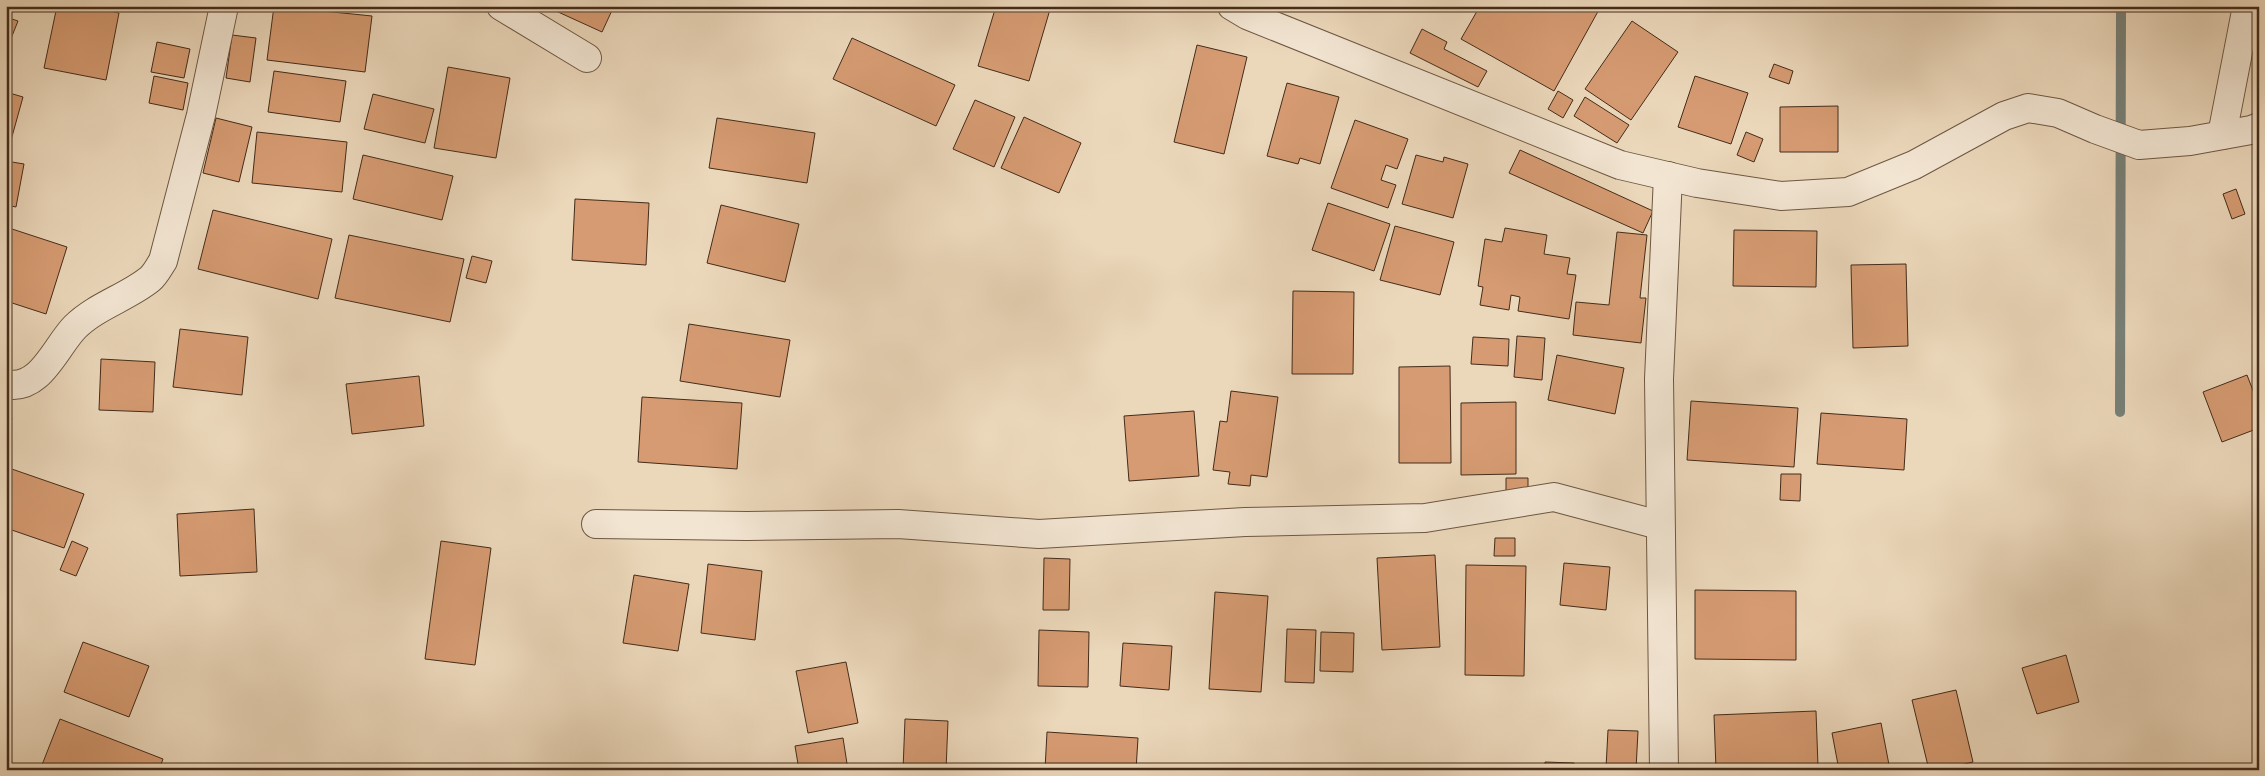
<svg xmlns="http://www.w3.org/2000/svg" width="2265" height="776" font-family="'Gentium Book Plus',serif">
  <rect width="100%" height="100%" fill="#ebd7ba"/>
  <filter id="stains"><feTurbulence type="fractalNoise" baseFrequency=".004" numOctaves="4"/><feColorMatrix values="0 0 0 0 .2 0 0 0 0 .09 0 0 0 0 .02 0 0 0 .5 -.17"/></filter>
  <radialGradient id="worn" r=".72"><stop offset=".6" stop-color="#630" stop-opacity="0"/><stop offset="1" stop-color="#630" stop-opacity=".3"/></radialGradient>
  <g fill="none" stroke-linecap="round" stroke-linejoin="round">
    <!-- stream -->
    <path stroke="#778078" stroke-width="10" d="M2120,412L2121,6"/>
  </g>
  <!-- building -->
  <g fill="#d69b72" stroke="#442c1a">
    <path d="M57,6H86L119,13L106,80L44,68Z"/>
    <path d="M274,6L372,16L365,72L267,60Z"/>
    <path d="M545,6H614L602,32Z"/>
    <path d="M996,6H1051L1029,81L978,66Z"/>
    <path d="M1480,6H1601L1554,91L1461,39Z"/>
    <path d="M6,17L18,21L6,51Z"/>
    <path d="M1632,21L1678,52L1631,120L1585,89Z"/>
    <path d="M1422,29L1447,42L1444,49L1487,71L1478,87L1410,53Z"/>
    <path d="M232,35L256,38L250,82L226,78Z"/>
    <path d="M852,38L955,85L936,126L833,79Z"/>
    <path d="M157,42L190,49L184,78L151,72Z"/>
    <path d="M1197,45L1247,57L1224,154L1174,142Z"/>
    <path d="M1774,64L1793,71L1789,84L1769,77Z"/>
    <path d="M448,67L510,78L496,158L434,148Z"/>
    <path d="M274,71L346,81L340,122L268,112Z"/>
    <path d="M154,76L188,83L183,110L149,103Z"/>
    <path d="M1695,76L1748,93L1731,144L1678,127Z"/>
    <path d="M1287,83L1339,97L1320,164L1300,158L1298,164L1267,156Z"/>
    <path d="M1558,91L1573,100L1563,118L1548,109Z"/>
    <path d="M6,92L23,97L8,151L6,150Z"/>
    <path d="M373,94L434,109L425,143L364,129Z"/>
    <path d="M1585,97L1629,125L1617,143L1574,116Z"/>
    <path d="M975,100L1015,117L994,167L953,149Z"/>
    <path d="M1838,106V152H1780V107Z"/>
    <path d="M1024,117L1081,143L1059,193L1001,168Z"/>
    <path d="M216,118L252,127L239,182L203,173Z"/>
    <path d="M717,118L815,133L807,183L709,168Z"/>
    <path d="M1355,120L1408,139L1397,169L1386,165L1381,180L1396,185L1388,208L1331,188Z"/>
    <path d="M257,132L347,142L342,192L252,183Z"/>
    <path d="M1746,132L1763,139L1754,162L1737,155Z"/>
    <path d="M1520,150L1653,211L1643,233L1509,173Z"/>
    <path d="M363,155L453,176L442,220L353,199Z"/>
    <path d="M1416,155L1443,162L1444,157L1468,164L1453,218L1402,204Z"/>
    <path d="M6,161L24,164L16,207L6,205Z"/>
    <path d="M2236,189L2245,214L2232,219L2223,194Z"/>
    <path d="M575,199L649,203L646,265L572,260Z"/>
    <path d="M1328,203L1390,224L1374,271L1312,250Z"/>
    <path d="M721,205L799,224L785,282L707,263Z"/>
    <path d="M213,210L332,239L318,299L198,269Z"/>
    <path d="M1395,226L1454,242L1440,295L1380,280Z"/>
    <path d="M6,227L67,247L46,314L6,301Z"/>
    <path d="M1505,228L1547,235L1544,254L1570,258L1567,274L1576,275L1569,319L1518,311L1520,297L1511,295L1509,310L1480,305L1483,287L1478,286L1485,239L1502,242Z"/>
    <path d="M1734,230L1817,231L1816,287L1733,286Z"/>
    <path d="M1617,232L1647,235L1640,298H1646L1641,343L1573,335L1576,302L1609,305Z"/>
    <path d="M349,235L464,259L450,322L335,298Z"/>
    <path d="M472,256L492,261L486,283L466,278Z"/>
    <path d="M1906,264L1908,346L1853,348L1851,265Z"/>
    <path d="M1293,291L1354,292L1353,374H1292Z"/>
    <path d="M689,324L790,340L780,397L680,381Z"/>
    <path d="M180,329L248,337L242,395L173,387Z"/>
    <path d="M1517,336L1545,338L1542,380L1514,377Z"/>
    <path d="M1473,337L1509,339L1508,366L1471,364Z"/>
    <path d="M1557,355L1624,368L1615,414L1548,400Z"/>
    <path d="M101,359L155,362L153,412L99,410Z"/>
    <path d="M1450,366L1451,463H1399V367Z"/>
    <path d="M2247,375L2259,406V428L2222,442L2203,392Z"/>
    <path d="M419,376L424,426L352,434L346,384Z"/>
    <path d="M1231,391L1278,397L1267,477L1251,475L1250,486L1228,484L1230,472L1213,470L1220,421L1227,422Z"/>
    <path d="M642,397L742,403L737,469L638,462Z"/>
    <path d="M1691,401L1798,408L1794,467L1687,460Z"/>
    <path d="M1516,402V474L1461,475V403Z"/>
    <path d="M1194,411L1199,476L1129,481L1124,416Z"/>
    <path d="M1821,413L1907,419L1904,470L1817,464Z"/>
    <path d="M6,417L12,418L6,444Z"/>
    <path d="M6,467L84,494L64,548L6,528Z"/>
    <path d="M1781,474H1801L1800,501L1780,500Z"/>
    <path d="M1506,478H1528V496L1506,495Z"/>
    <path d="M254,509L257,572L180,576L177,514Z"/>
    <path d="M1495,538H1515V556H1494Z"/>
    <path d="M72,541L88,548L76,576L60,570Z"/>
    <path d="M441,541L491,548L475,665L425,659Z"/>
    <path d="M1435,555L1440,647L1382,650L1377,558Z"/>
    <path d="M1044,558L1070,559L1069,610H1043Z"/>
    <path d="M1564,563L1610,567L1606,610L1560,605Z"/>
    <path d="M708,564L762,571L755,640L701,633Z"/>
    <path d="M1466,565L1526,566L1524,676L1465,675Z"/>
    <path d="M634,575L689,584L678,651L623,643Z"/>
    <path d="M1695,590L1796,591V660L1695,659Z"/>
    <path d="M1215,592L1268,596L1261,692L1209,689Z"/>
    <path d="M1287,629L1316,630L1314,683L1285,682Z"/>
    <path d="M1039,630L1089,632L1088,687L1038,686Z"/>
    <path d="M1321,632L1354,633L1353,672L1320,671Z"/>
    <path d="M83,642L149,666L129,717L64,692Z"/>
    <path d="M1123,643L1172,646L1169,690L1120,686Z"/>
    <path d="M2066,655L2079,702L2037,714L2022,668Z"/>
    <path d="M846,662L858,723L808,733L796,671Z"/>
    <path d="M1956,690L1973,762L1939,770H1929L1912,700Z"/>
    <path d="M1816,711L1818,766L1716,769L1714,715Z"/>
    <path d="M60,719L163,759L159,770H40Z"/>
    <path d="M905,719L948,721L946,770H903Z"/>
    <path d="M1881,723L1890,770H1839L1832,733Z"/>
    <path d="M1608,730L1638,731L1636,770L1606,768Z"/>
    <path d="M1047,732L1138,738L1136,770H1045Z"/>
    <path d="M843,738L848,770H799L795,746Z"/>
    <path d="M1545,762L1574,763V770H1545Z"/>
  </g>
  <g fill="none" stroke-linecap="round" stroke-linejoin="round">
    <!-- minor casing -->
    <g stroke="#6e5742" stroke-width="30">
      <g id="minor">
        <path d="M501,6L587,58"/>
        <path d="M1232,6L1247,15L1620,165L1697,183L1781,196L1848,192L1914,165L2004,116L2028,108L2058,113L2095,129L2139,145L2190,141L2251,130L2259,127"/>
        <path d="M2222,135L2247,6"/>
        <path d="M6,384C40,392 56,346 75,327C96,306 128,297 150,279C155,275 159,267 163,261L201,115L224,6"/>
        <path d="M596,524L747,526L898,524L1039,534L1245,522L1425,518L1554,497L1659,525"/>
        <path d="M1664,770L1659,379L1668,176"/>
      </g>
    </g>
    <!-- minor -->
    <use href="#minor" stroke="#f2e5d2" stroke-width="28"/>
  </g>
  <!-- margin -->
  <rect width="2265" height="776" fill="none" stroke="#ebd7ba" stroke-width="25"/>
  <rect x="8" y="8" width="2250" height="761" fill="none" stroke="#442c1a" stroke-width="2.5"/>
  <rect x="12" y="12" width="2240" height="751" fill="none" stroke="#442c1a"/>
  <rect width="100%" height="100%" filter="url(#stains)"/>
  <rect width="100%" height="100%" fill="url(#worn)"/>
</svg>
